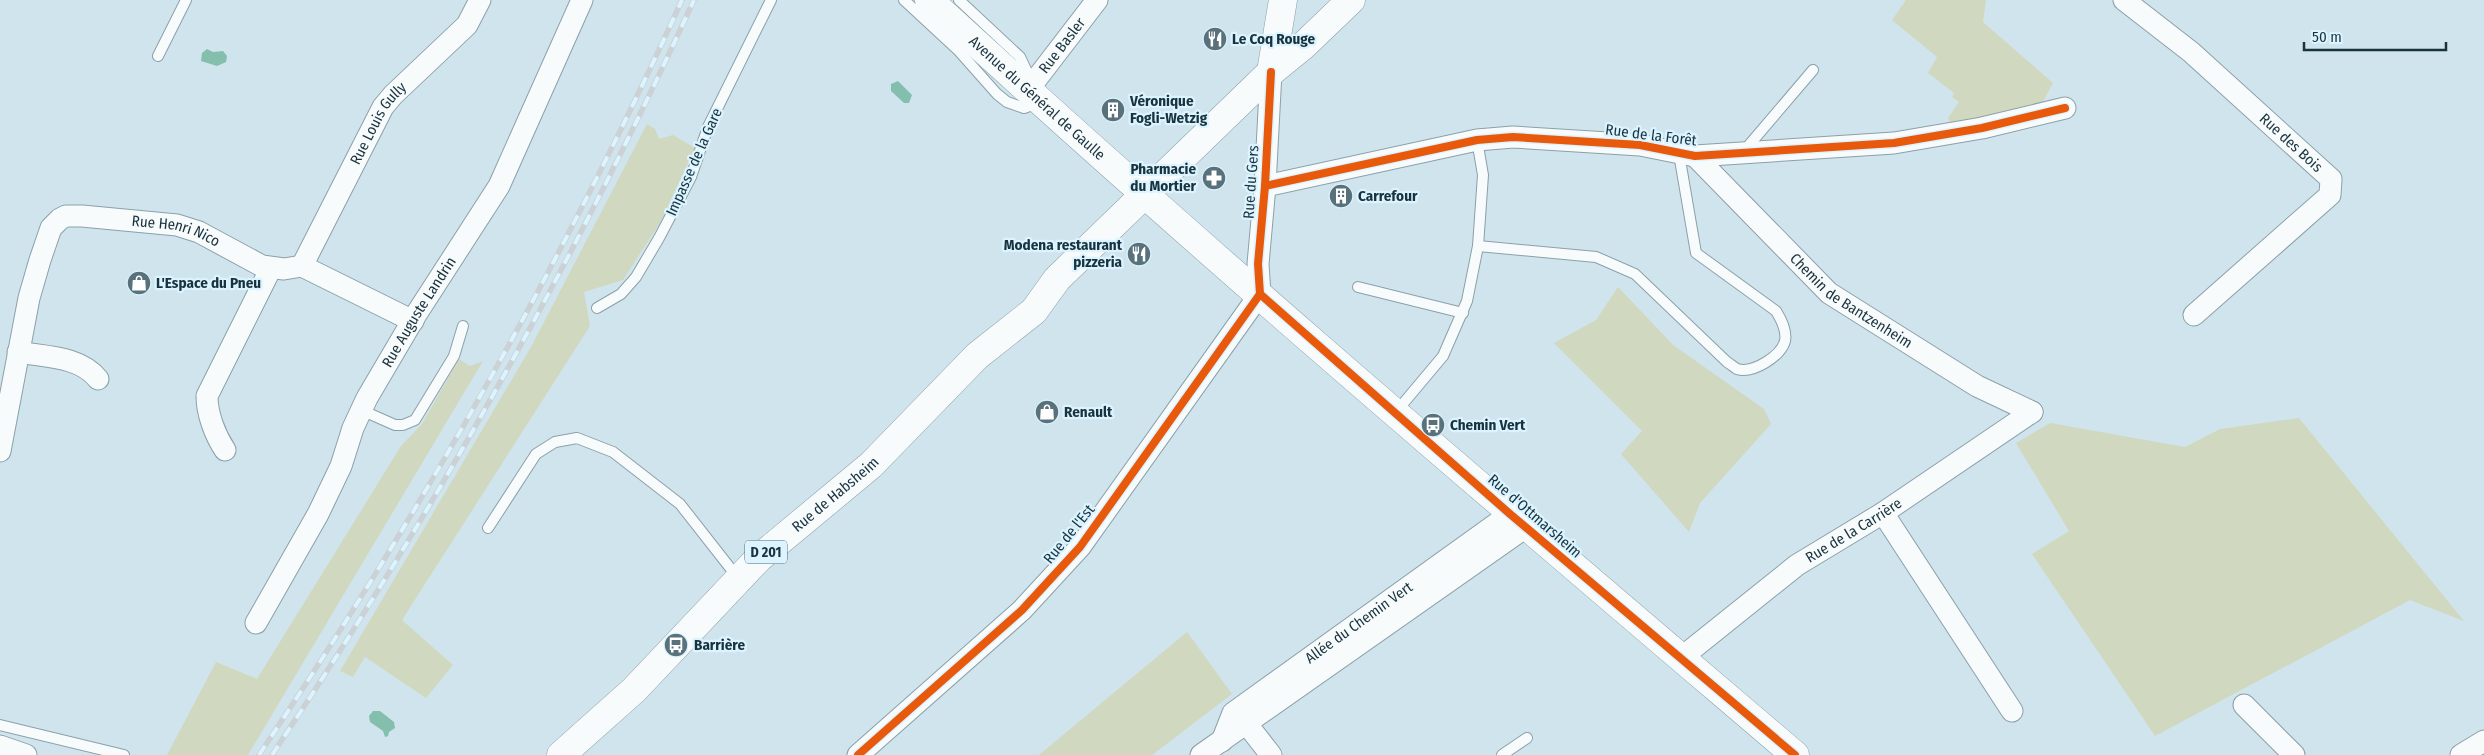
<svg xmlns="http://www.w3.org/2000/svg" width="2484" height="755" font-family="'Fira Sans Condensed',sans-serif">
  <rect width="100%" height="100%" fill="#d0e4ed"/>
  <!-- green -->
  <g fill="#d0d8bf">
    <path d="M1906,0H1986L1983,22L2053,83L2041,105L1951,126L1948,118L1959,102L1952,97L1954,93L1928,73L1937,57L1892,20Z"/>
    <path d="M647,124L655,129L659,139L673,135L695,148L660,223L623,280L584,292L590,326L402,620L453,665L426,698L365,657L353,677L340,671L531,347Z"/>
    <path d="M1618,287L1673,345L1764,409L1771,424L1700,503L1689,532L1621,454L1642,431L1554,343L1596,320Z"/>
    <path d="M459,359L470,366L483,361L248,755H167L216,662L257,679L401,446L422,424Z"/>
    <path d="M2299,418L2464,621L2410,600L2155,736L2032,554L2069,531L2016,443L2050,423L2185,447L2220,429Z"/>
    <path d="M1187,632L1232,694L1152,755H1039Z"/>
  </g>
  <!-- water -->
  <g fill="#84bfad">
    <path d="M207,49L213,52L223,51L227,56L226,62L217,66L201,61L202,53Z"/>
    <path d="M898,81L912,95L909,103H904L891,91V84Z"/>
    <path d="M373,711H380L394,722L395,728L389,732L388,736L385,737L383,731L370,722L369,716Z"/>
  </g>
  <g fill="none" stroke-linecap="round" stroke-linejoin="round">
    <!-- lane casing -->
    <g stroke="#8ba0a9" stroke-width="12">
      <g id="lane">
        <path d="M904,0L958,50L997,94L1007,102L1024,108L1038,103"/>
        <path d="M959,0L1020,57L1028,74V83"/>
        <path d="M158,56L186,0"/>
        <path d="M1744,151L1813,70"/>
        <path d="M1478,246L1596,257L1635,274L1727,362C1730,364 1734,367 1737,369C1753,374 1781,356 1785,341C1787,331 1781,319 1776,311L1696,253L1679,154"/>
        <path d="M1358,287L1463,313"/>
        <path d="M597,308L621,294L636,277L659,238L691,177L708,127L771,0"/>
        <path d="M361,410L395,425H403L415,420L454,356L463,326"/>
        <path d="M1396,412L1443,356L1467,301L1478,246L1483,175L1477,140"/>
        <path d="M488,528L536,454L555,442L577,438L613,452L680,504L738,578"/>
        <path d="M0,725L124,755"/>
        <path d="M1502,755L1527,738"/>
      </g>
    </g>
    <!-- street casing -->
    <g stroke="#8ba0a9" stroke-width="23">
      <g id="street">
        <path id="s1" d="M2124,0L2191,52L2331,179L2330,195L2194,315"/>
        <path id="s2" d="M1028,90L1097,0"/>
        <path id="s3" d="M1695,156L1829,293L1977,386L2032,412"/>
        <path d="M1265,186L1477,140L1513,137L1640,145L1695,156L1894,143L1982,128L2065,108"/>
        <path id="s4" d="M302,266L383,107L393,95L467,25L480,0"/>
        <path d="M18,352C45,357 80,356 98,379"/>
        <path d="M225,450C215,435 207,414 207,396L271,268"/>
        <path id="s5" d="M0,451L29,298L40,260L51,228L60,219L66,216H82L177,225L199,232L262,266L284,269L302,266L413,321"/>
        <path d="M1883,513L2012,711"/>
        <path id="s6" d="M256,623L318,514L341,466L353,428L367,398L417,313L499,186L582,0"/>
        <path id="s7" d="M1681,658L1797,565L1883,513L2032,412"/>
        <path d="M2244,705L2294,755"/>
        <path d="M1246,723L1271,755"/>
        <path id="s8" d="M1222,741L1233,713L1510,514"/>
        <path d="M0,746L26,755"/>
        <path d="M858,755L1022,610L1080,547L1260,294L1258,264L1265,186L1271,72"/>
        <path d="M1201,755L1526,527"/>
        <path d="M2461,755L2484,741"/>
      </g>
    </g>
    <!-- secondary casing -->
    <g stroke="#8ba0a9" stroke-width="29">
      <g id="secondary">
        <path id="s9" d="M929,0C1211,259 1503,506 1795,755"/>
      </g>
    </g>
    <!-- primary casing -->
    <g stroke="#8ba0a9" stroke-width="29">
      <g id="primary">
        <path d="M1271,72L1283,0"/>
        <path id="s10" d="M561,755L634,690L759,558L871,465L977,356L1034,311L1057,279L1271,72L1303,46L1351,0"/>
      </g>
    </g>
    <!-- lane -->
    <use href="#lane" stroke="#f8fbfc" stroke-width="10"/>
    <!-- street -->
    <use href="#street" stroke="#f8fbfc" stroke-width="21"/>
    <!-- secondary -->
    <use href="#secondary" stroke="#f8fbfc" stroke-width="28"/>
    <!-- primary -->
    <use href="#primary" stroke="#f8fbfc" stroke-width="28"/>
    <!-- rail casing -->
    <g stroke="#cbd1d4" stroke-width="5.5">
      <g id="rail">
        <path d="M259,755C419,516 563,262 682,0"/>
        <path d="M272,755C432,516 574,262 694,0"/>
      </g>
    </g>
    <!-- rail -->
    <use href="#rail" stroke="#dbf4ff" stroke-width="4" stroke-dasharray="11" stroke-linecap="butt"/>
    <!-- cycleway casing -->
    <g stroke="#dbf4ff" stroke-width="11">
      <g id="cycleway">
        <path d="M1265,186L1477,140L1513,137L1640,145L1695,156L1894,143L1982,128L2065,108"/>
        <path d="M1260,294L1510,514L1795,755"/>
        <path d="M1260,294L1258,264L1265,186L1271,72"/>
        <path d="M858,755L1022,610L1080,547L1260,294"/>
      </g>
    </g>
    <!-- cycleway -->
    <use href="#cycleway" stroke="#e8590c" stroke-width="8"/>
  </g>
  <!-- icons -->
  <defs>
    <g id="restaurant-disc" transform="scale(1.25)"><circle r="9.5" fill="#59717b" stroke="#dbf4ff"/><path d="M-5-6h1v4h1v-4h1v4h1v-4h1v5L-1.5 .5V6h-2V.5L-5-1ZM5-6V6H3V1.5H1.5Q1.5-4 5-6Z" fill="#fff"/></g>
    <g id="building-disc" transform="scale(1.25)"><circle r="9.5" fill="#59717b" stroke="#dbf4ff"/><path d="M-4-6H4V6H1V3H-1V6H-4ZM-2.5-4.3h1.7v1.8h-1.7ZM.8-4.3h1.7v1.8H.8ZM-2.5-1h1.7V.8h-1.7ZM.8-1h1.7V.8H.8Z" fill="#fff"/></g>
    <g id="pharmacy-disc" transform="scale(1.25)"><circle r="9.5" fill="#59717b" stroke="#dbf4ff"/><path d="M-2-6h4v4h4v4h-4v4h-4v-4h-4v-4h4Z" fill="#fff"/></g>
    <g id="shop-disc" transform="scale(1.25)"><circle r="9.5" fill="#59717b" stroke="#dbf4ff"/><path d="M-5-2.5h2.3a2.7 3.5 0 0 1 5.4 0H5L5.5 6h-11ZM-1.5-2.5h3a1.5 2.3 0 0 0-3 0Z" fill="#fff"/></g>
    <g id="bus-disc" transform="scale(1.25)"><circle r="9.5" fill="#59717b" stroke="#dbf4ff"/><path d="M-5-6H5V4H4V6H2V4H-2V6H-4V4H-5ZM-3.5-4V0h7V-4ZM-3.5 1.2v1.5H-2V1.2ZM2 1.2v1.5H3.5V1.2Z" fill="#fff"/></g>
  </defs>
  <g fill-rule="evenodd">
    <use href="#restaurant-disc" x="1215" y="39"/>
    <use href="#building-disc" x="1113" y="110"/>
    <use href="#pharmacy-disc" x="1214" y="178"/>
    <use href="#building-disc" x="1341" y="196"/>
    <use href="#restaurant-disc" x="1139" y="254"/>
    <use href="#shop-disc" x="139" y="283"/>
    <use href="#shop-disc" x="1047" y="412"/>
    <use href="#bus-disc" x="1433" y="425"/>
    <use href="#bus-disc" x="676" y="645"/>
  </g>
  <g text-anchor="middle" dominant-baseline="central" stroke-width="4.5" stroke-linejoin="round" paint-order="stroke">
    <!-- shield labels -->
    <rect fill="#dbf4ff" stroke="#536d78" stroke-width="1" x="745" y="540.5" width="42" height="23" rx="4"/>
    <g font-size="14" font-weight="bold" fill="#19333e">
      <text x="766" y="552">D 201</text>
    </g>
    <!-- poi labels -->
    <g font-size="15" font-weight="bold" fill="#19333e" stroke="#dbf4ff" text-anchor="start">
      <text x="1232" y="39">Le Coq Rouge</text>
      <text x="1130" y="101">Véronique<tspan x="1130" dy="17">Fogli-Wetzig</tspan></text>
      <text x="1196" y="169" text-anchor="end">Pharmacie<tspan x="1196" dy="17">du Mortier</tspan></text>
      <text x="1358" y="196">Carrefour</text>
      <text x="1122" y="245" text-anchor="end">Modena restaurant<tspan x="1122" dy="17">pizzeria</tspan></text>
      <text x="156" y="283">L'Espace du Pneu</text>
      <text x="1064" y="412">Renault</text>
      <text x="1450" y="425">Chemin Vert</text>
      <text x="694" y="645">Barrière</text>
    </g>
    <!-- street labels -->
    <g font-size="15" fill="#19333e" stroke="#dbf4ff">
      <text stroke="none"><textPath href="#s2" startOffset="56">Rue Basler</textPath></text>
      <text stroke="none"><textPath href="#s9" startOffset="146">Avenue du Général de Gaulle</textPath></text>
      <text stroke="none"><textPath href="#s4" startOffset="162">Rue Louis Gully</textPath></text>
      <text transform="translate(1651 135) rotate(7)">Rue de la Forêt</text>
      <text stroke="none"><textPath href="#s1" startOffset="220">Rue des Bois</textPath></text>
      <text transform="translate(694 162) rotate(-66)">Impasse de la Gare</text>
      <text transform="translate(1251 182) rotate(-86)">Rue du Gers</text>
      <text stroke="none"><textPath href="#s5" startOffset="360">Rue Henri Nico</textPath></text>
      <text stroke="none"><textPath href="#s3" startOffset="214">Chemin de Bantzenheim</textPath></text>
      <text stroke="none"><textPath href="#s6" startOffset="352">Rue Auguste Landrin</textPath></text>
      <text stroke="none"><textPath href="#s10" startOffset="379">Rue de Habsheim</textPath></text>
      <text transform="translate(1535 516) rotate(41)">Rue d'Ottmarsheim</text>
      <text stroke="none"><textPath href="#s7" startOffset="215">Rue de la Carrière</textPath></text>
      <text transform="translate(1069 534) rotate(-51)">Rue de l'Est</text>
      <text stroke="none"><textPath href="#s8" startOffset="185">Allée du Chemin Vert</textPath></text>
    </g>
  </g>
  <!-- scale -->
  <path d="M2304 42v8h142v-8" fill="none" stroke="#19333e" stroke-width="2.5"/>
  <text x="2312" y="42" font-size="15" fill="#19333e" stroke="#dbf4ff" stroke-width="4" paint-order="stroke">50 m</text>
</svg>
